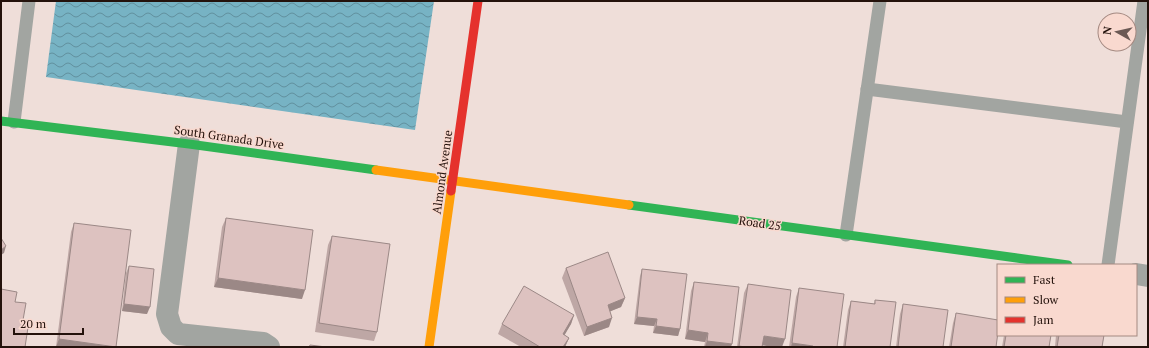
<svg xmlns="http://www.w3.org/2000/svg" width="1149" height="348" font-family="'PT Serif',serif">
  <defs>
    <pattern id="water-waves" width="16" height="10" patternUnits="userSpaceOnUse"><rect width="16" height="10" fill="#77b3c4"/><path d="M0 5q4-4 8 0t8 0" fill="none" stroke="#61909e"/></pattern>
  </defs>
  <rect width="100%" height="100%" fill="#efded9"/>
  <!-- water -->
  <path fill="url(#water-waves)" d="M56,1H434L415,130L46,77Z"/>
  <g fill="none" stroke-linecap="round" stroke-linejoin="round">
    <!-- lane -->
    <g stroke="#a2a5a1" stroke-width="13">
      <path d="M867,89L1127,122"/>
      <path d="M14,122L29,1"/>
      <path d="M846,235L880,1"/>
      <path d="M1108,265L1144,1"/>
    </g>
    <!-- street -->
    <g stroke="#a2a5a1" stroke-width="22">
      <path d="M189,144L167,314L171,327L178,334L263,343L269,347"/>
      <path d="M1136,274L1148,276"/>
    </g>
    <!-- fast -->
    <g stroke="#30b455" stroke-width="9">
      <path d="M1,121L189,144L376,170"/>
      <path d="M629,205L1068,265"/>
    </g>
    <!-- slow -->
    <g stroke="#ff9f0a" stroke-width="9">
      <path d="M376,170L629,205"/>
      <path d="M429,347L451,191"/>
    </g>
    <!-- jam -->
    <path stroke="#e5322d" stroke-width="9" d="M451,191L478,1"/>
  </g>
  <!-- wall -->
  <g fill="#bea7a5">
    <path d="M226,218L302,299L214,287L222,227Z"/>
    <path d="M74,223L116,347H56L71,232Z"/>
    <path d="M332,236L377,332L374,341L315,332L328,245Z"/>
    <path d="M129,266L147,314L122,311L126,273Z"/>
    <path d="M566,268L625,298L621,307L610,311L609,327L584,336L562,278Z"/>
    <path d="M642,269L680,329L678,336L653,333L654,326L634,324L640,276Z"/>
    <path d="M694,282L731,347H704L705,342L685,339L691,291Z"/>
    <path d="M748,284L763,346L762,347H737L744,293Z"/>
    <path d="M799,288L837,347H789L796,297Z"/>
    <path d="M875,300L890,347H843L848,310L851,301L874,304Z"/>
    <path d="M903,304L943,347H896L900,314Z"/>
    <path d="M956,313L996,347H949L953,323Z"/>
    <path d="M574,315L571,324L564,335L569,338L565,347H521L498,334L502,324Z"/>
    <path d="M1004,335H1051L1049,347H1002Z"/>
    <path d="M1056,335H1104L1102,347H1055Z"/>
  </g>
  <!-- shaded-wall -->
  <g fill="#9b8886">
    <path d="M6,246L4,253L1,255V250Z"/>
    <path d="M218,278L305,290L302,299L214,287Z"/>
    <path d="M625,298L621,307L604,314L608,305Z"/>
    <path d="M124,304L150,307L147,314L122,311Z"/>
    <path d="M574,315L571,324L560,343L563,334Z"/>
    <path d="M637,317L657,319L654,326L634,324Z"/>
    <path d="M612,318L609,327L584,336L587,327Z"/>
    <path d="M656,326L680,329L678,336L653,333Z"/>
    <path d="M688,330L708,333L705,342L685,339Z"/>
    <path d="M764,336L785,339L782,347H773L761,345Z"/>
    <path d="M569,338L565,347H563Z"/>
    <path d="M59,339L115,347H56Z"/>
    <path d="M707,341L732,344L731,347H705Z"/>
    <path d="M792,343L813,346V347H791Z"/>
  </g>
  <!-- building -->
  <g fill="#ddc2c0" stroke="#9b8886">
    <path d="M226,218L313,230L305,290L218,278Z"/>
    <path d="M74,223L131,230L116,347L59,339Z"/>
    <path d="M332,236L390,244L377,332L319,323Z"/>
    <path d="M1,238L6,246L1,250Z"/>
    <path d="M608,252L625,298L608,305L612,318L587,327L566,268Z"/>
    <path d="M129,266L154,269L150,307L124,304Z"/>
    <path d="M642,269L687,274L680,329L656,326L657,319L637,317Z"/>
    <path d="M694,282L739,287L732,344L707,341L708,333L688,330Z"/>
    <path d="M748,284L791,290L785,339L764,336L762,347H745L739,346Z"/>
    <path d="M524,286L574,315L563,334L569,338L563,347H540L502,324Z"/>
    <path d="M799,288L844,294L837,347H813V346L792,343Z"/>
    <path d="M1,289L17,292L15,302L26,303L23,320L29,321L25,347H1Z"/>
    <path d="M875,300L896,302L890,347H845L851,301L875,304Z"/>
    <path d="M903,304L948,310L943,347H898Z"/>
    <path d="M956,313L998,320V332L996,347H951Z"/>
    <path d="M1006,335H1051L1049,347H1004Z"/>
    <path d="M1059,335H1104L1102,347H1057Z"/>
    <path d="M310,345L326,347H309Z"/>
  </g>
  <g text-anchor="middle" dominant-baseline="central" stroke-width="3" stroke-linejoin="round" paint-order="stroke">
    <!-- street labels -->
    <g font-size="12" fill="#24120c" stroke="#f9d9cf">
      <text transform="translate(229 137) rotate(8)">South Granada Drive</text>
      <text transform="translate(442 172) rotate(-82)">Almond Avenue</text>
      <text transform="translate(760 223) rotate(8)">Road 25</text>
    </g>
  </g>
  <!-- border -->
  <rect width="1149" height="348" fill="none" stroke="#24120c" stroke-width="4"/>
  <!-- legend -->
  <rect x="997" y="264" width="140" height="72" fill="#f9d9cf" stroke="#a48981"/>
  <rect x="1005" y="277" width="20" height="6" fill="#30b455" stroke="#a48981"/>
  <text x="1033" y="284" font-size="12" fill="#24120c">Fast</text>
  <rect x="1005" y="297" width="20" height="6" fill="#ff9f0a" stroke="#a48981"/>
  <text x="1033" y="304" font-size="12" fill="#24120c">Slow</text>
  <rect x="1005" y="317" width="20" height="6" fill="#e5322d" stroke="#a48981"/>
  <text x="1033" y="324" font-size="12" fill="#24120c">Jam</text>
  <!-- north arrow -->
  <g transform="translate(1117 32) rotate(278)"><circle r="19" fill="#f9d9cf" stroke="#a48981"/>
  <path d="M0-3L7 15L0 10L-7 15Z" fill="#6b5954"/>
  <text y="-6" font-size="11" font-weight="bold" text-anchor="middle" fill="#24120c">N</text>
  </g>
  <!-- scale -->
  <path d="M14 328v6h69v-6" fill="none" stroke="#24120c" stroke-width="2"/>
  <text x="20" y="328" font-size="12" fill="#24120c" stroke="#f9d9cf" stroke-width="3" paint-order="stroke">20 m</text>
</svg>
